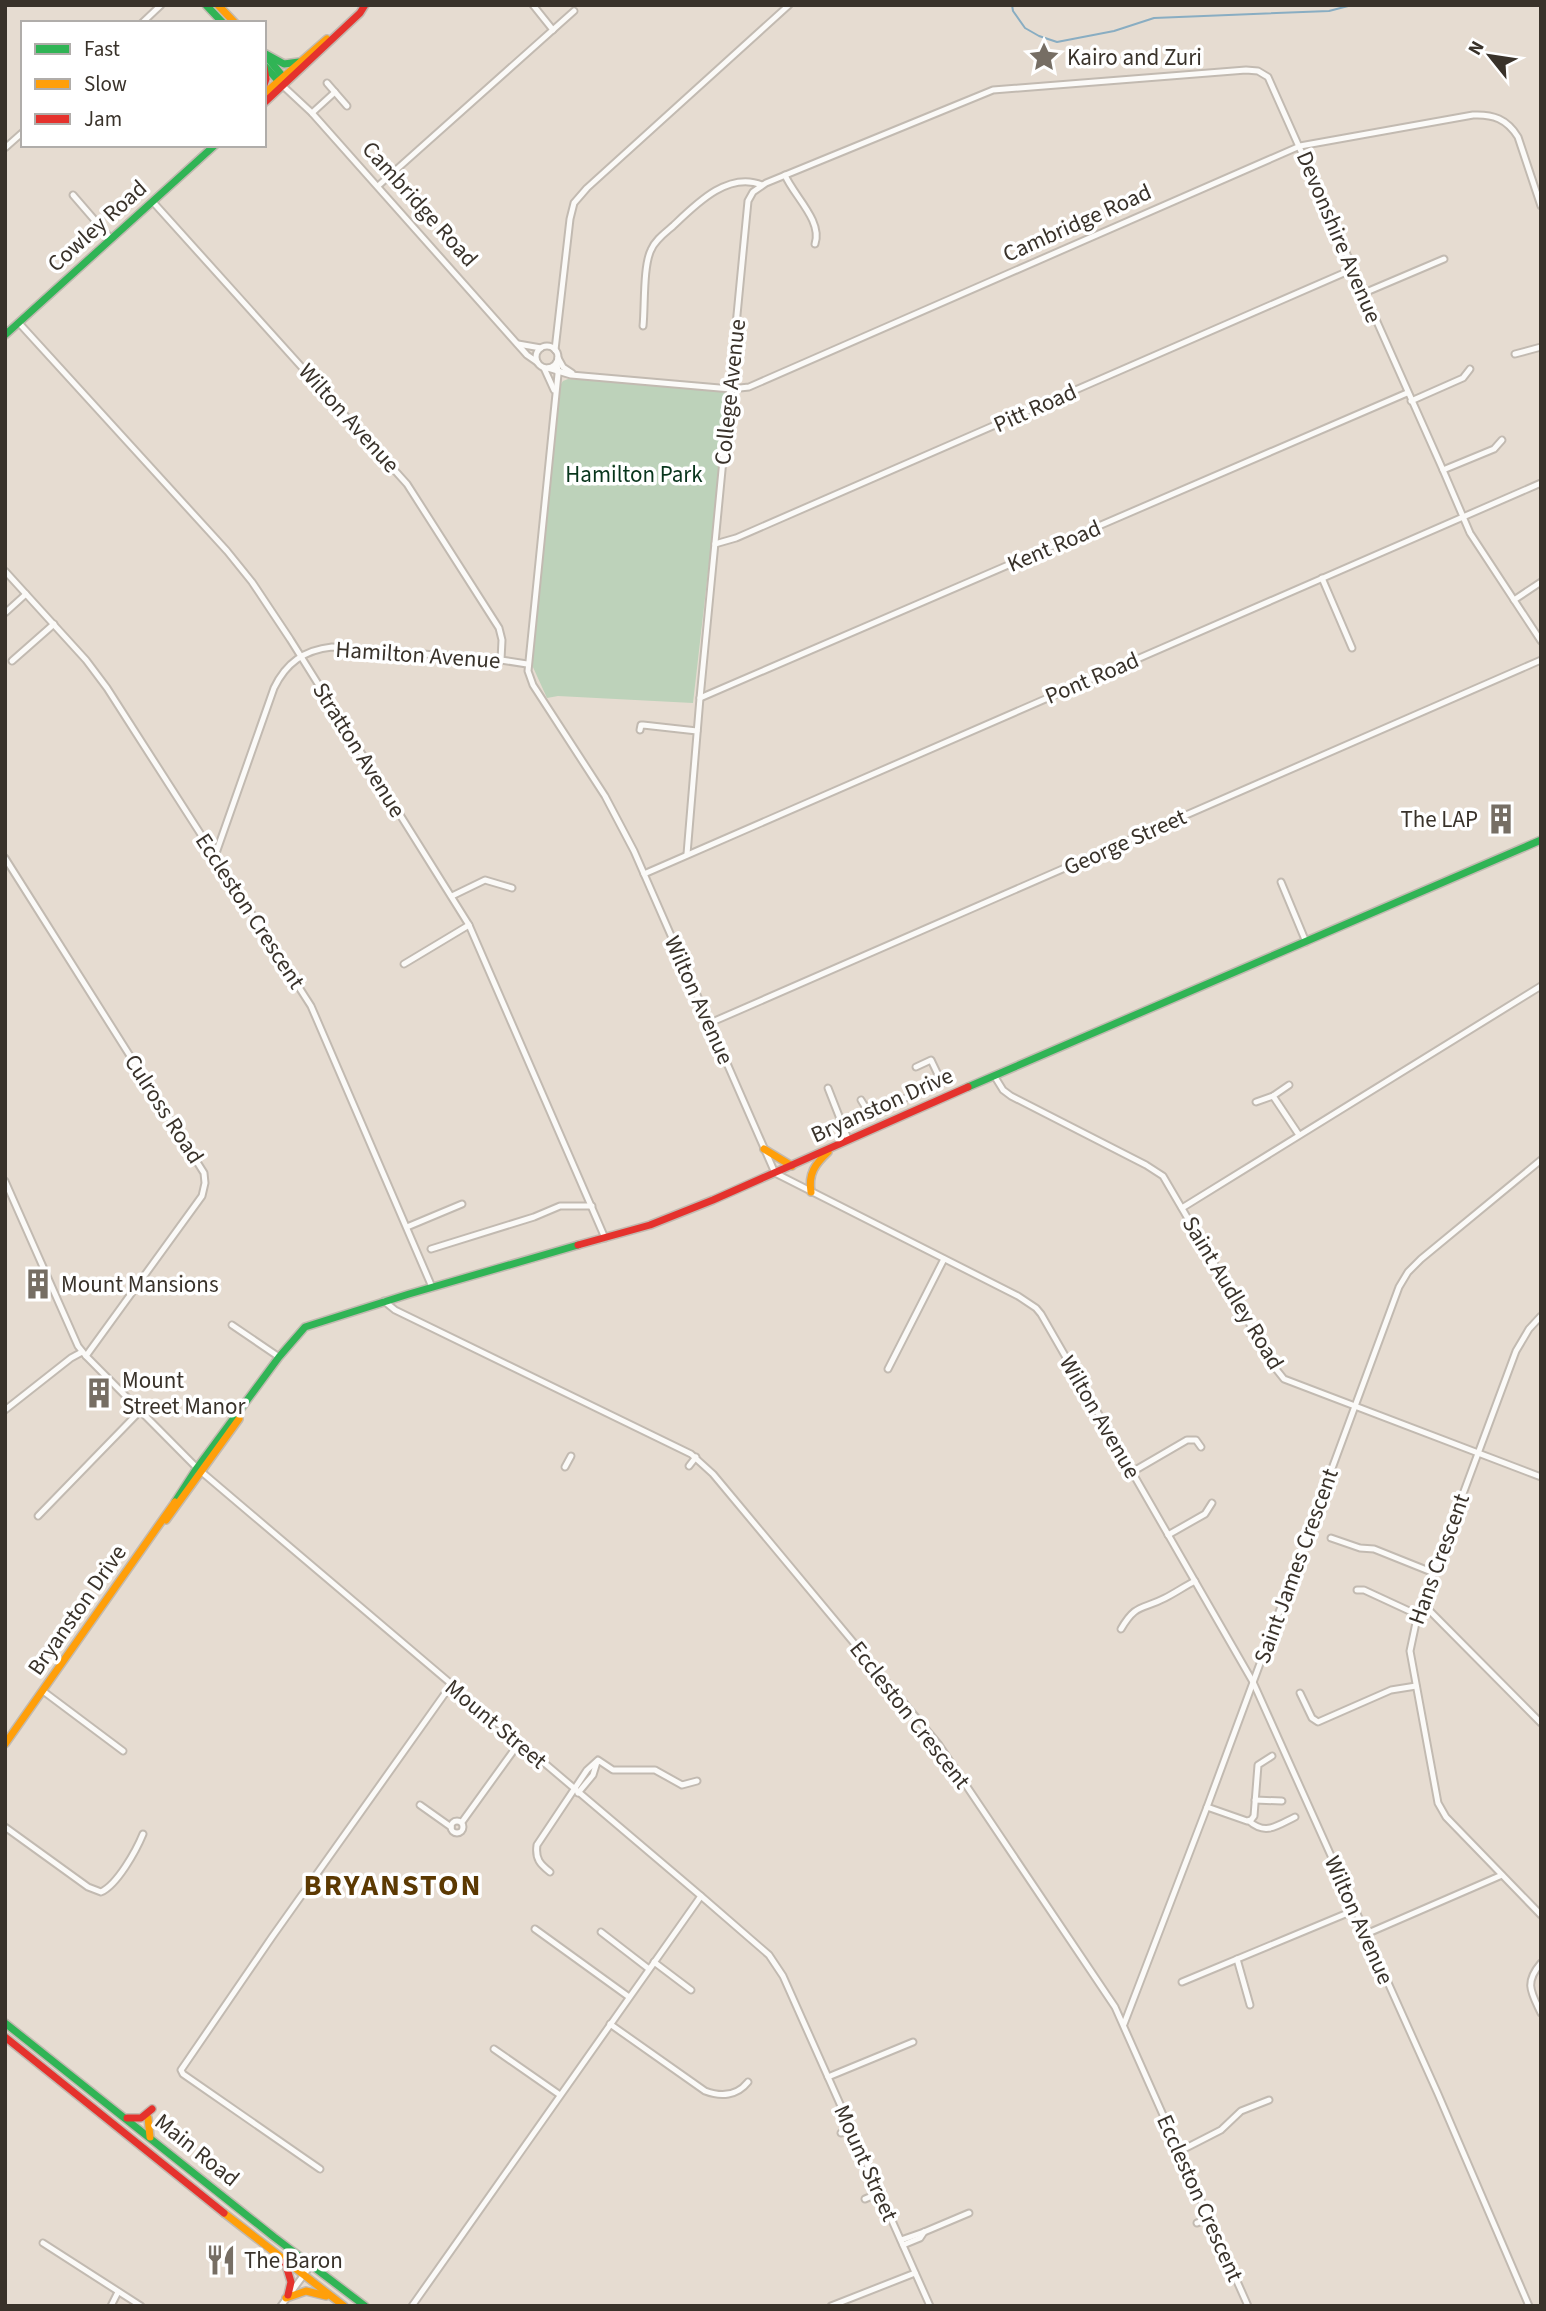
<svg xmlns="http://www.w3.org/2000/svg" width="1546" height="2311" font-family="'Source Sans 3',sans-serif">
  <rect width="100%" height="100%" fill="#e6dcd1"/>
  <!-- green -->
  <path fill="#bdd2ba" d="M568,379L729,389L693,703L558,696L547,698L532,665L557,390L563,381Z"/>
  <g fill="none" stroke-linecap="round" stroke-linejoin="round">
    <!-- stream -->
    <path stroke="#89adc2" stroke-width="2" d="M1012,5L1013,11L1025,28L1039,36L1057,42L1114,31L1154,18L1329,11L1352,5"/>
    <!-- street casing -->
    <g stroke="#c2bab1" stroke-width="9">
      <g id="street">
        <path d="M533,5L553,30"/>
        <path d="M142,23L161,5"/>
        <path d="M327,83L347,106"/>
        <path d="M283,86L312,113L527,355L537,362"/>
        <path d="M312,113L335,92"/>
        <path d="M5,148L23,132"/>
        <path d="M785,175C793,195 823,221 815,244"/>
        <path d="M378,186L574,11"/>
        <path d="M73,195L111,239"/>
        <path d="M153,202L407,484L499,628L502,640L501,660"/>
        <path d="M1364,293L1444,259"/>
        <path d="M19,323L227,551L252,582L290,639L469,925L605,1238"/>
        <path d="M643,326C645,307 643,266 651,250C655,240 665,233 673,226C696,204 728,171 762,185"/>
        <path d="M518,344L541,348"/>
        <circle cx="547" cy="357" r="11"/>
        <path d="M555,350L570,219L574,203L587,188L789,5"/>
        <path d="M1515,354L1541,347"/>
        <path d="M558,358L563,367L572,373"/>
        <path d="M557,362L558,374L528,671L533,685L605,796L634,851L775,1173L1018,1296L1036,1308L1041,1314L1253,1682L1438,2094L1529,2306"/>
        <path d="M544,368L554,390"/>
        <path d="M548,368L571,375L731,389L749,387L1300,146L1473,115C1493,114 1507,119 1518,137L1541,206"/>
        <path d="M1411,401L1463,378L1470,369"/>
        <path d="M1443,470L1494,449L1502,440"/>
        <path d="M715,544L736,538L1353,269"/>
        <path d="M5,571L86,660L107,688L311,1006L432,1287"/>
        <path d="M1322,578L1352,648"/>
        <path d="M1514,600L1541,582"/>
        <path d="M5,613L26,594"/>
        <path d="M12,661L54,624"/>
        <path d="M700,698L1407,393"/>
        <path d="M640,730L641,725H643L697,731"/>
        <path d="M687,854L700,698L748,201L753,192L766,183L993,90L1246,70L1258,71L1268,77L1443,470L1470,533L1541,641"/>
        <path d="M215,856L274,688C286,663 304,650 332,647L501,660L527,664"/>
        <path d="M5,858L204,1173L205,1183L202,1196L86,1356"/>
        <path d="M644,874L1541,483"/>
        <path d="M1281,882L1306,942"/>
        <path d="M452,896L485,880L512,888"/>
        <path d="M404,964L469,925"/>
        <path d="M710,1023L1541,660"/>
        <path d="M995,1077L1003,1090L1011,1096L1146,1165L1163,1176L1276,1369L1284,1379L1541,1477"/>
        <path d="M828,1088L848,1139"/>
        <path d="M1273,1096L1299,1135"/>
        <path d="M861,1100L869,1113L942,1083L931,1060L916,1067"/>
        <path d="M1256,1102L1273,1096L1289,1085"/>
        <path d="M5,1181L78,1346L86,1356L197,1468L701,1896L769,1955L783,1976L930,2306"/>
        <path d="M1182,1208L1541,986"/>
        <path d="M407,1227L462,1204"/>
        <path d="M431,1249L534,1217L560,1206H592"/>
        <path d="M384,1301L395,1310L691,1454L713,1474L939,1745L1115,2007L1248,2306"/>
        <path d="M1541,1316L1529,1329L1516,1351L1417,1618L1410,1651L1438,1803L1446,1817L1541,1915"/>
        <path d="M232,1325L279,1357"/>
        <path d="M888,1369L944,1259"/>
        <path d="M5,1410L71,1358L82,1352"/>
        <path d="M689,1466L696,1457"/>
        <path d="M565,1467L571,1456"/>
        <path d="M1132,1472L1187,1440H1196L1201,1447"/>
        <path d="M38,1516L141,1410"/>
        <path d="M1168,1535L1205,1514L1212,1503"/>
        <path d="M1331,1538L1360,1548L1374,1549L1434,1573"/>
        <path d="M1357,1590H1364L1418,1615"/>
        <path d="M1422,1603L1541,1723"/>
        <path d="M1121,1629C1136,1603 1142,1610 1165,1598C1175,1593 1185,1586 1195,1581"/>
        <path d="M43,1691L123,1751"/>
        <path d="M1300,1693L1312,1718L1318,1722L1391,1690L1416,1686"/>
        <path d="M578,1793L593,1775L597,1762"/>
        <path d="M1255,1800L1282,1801"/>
        <path d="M420,1805L451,1827"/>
        <path d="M1207,1807L1247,1821L1251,1820L1254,1816L1258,1765L1272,1756"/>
        <circle cx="457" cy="1827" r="6"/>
        <path d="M1249,1821C1266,1836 1278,1825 1295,1817"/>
        <path d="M462,1822L519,1743"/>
        <path d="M5,1827L88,1887L101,1892C117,1885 136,1851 143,1834"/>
        <path d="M550,1872C540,1864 535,1859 537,1845L587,1770L598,1760L613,1770H655L682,1785L697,1781"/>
        <path d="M535,1929L629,1997"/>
        <path d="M601,1932L649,1969"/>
        <path d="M1366,1934L1502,1875"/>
        <path d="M1237,1959L1250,2005"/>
        <path d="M654,1962L691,1990"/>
        <path d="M1541,1963C1524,1983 1531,1992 1541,2013"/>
        <path d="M1182,1982L1355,1910"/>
        <path d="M610,2024L705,2091C721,2097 737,2096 748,2082"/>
        <path d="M1124,2024L1207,1807L1399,1287L1408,1272L1421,1259L1541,1160"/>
        <path d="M494,2049L560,2095"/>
        <path d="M828,2077L913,2042"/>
        <path d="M841,2133L850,2128"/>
        <path d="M1180,2151L1221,2130L1241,2111L1269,2100"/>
        <path d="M320,2169L183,2074L181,2070L272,1937L451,1685"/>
        <path d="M865,2199L879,2193"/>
        <path d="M1197,2223L1209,2218"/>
        <path d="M901,2240L924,2232L969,2213"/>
        <path d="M43,2243L141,2306"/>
        <path d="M903,2245L920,2238L924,2232"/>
        <path d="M111,2306L118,2292"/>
        <path d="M281,2306L311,2265"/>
        <path d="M412,2306L701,1896"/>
        <path d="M831,2306L915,2273"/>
      </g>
    </g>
    <!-- fast casing -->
    <g stroke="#c2bab1" stroke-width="10">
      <g id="fast">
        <path d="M206,5L223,23"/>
        <path d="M264,53L284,64L299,62"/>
        <path d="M267,57L284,78"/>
        <path d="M264,65L280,83"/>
        <path d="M5,335L215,145"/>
        <path d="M968,1087L1541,840"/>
        <path d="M175,1502L197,1468L279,1357L305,1327L409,1294L578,1245"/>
        <path d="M5,2023L274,2237L365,2306"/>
      </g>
    </g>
    <!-- slow casing -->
    <g stroke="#c2bab1" stroke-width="10">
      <g id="slow">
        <path d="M218,5L235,23"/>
        <path d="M264,94L327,39"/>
        <path d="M764,1149L792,1166"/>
        <path d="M811,1192C808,1174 815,1164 828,1152"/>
        <path d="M166,1520L239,1419"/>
        <path d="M5,1744L175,1502"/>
        <path d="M148,2118L150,2137"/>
        <path d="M224,2213L344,2306"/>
        <path d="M286,2298L306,2291L326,2296"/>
      </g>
    </g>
    <!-- jam casing -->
    <g stroke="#c2bab1" stroke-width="10">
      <g id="jam">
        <path d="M264,67L266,79L264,85"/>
        <path d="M264,103L360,13L365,5"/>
        <path d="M578,1245L650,1225L713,1200L968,1087"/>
        <path d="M5,2037L224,2213"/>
        <path d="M127,2118H141L152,2109"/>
        <path d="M285,2262L291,2282L288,2295"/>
      </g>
    </g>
    <!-- street -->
    <use href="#street" stroke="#fbfaf8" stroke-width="5"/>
    <!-- fast -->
    <use href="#fast" stroke="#30b455" stroke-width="7"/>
    <!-- slow -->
    <use href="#slow" stroke="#ff9f0a" stroke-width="7"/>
    <!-- jam -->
    <use href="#jam" stroke="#e5322d" stroke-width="7"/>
  </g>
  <!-- icons -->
  <defs>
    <g id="sight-bare" transform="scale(2.415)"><path d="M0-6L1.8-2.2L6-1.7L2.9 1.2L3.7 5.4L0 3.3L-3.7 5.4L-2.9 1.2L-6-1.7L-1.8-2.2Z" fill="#766e64" stroke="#fff" stroke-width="2.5" paint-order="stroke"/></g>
    <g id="building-bare" transform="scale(2.415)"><path d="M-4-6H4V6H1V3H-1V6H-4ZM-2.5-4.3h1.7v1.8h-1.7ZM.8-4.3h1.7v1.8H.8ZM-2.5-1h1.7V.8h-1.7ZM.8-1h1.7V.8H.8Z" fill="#766e64" stroke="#fff" stroke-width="2.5" paint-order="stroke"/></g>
    <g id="restaurant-bare" transform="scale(2.415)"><path d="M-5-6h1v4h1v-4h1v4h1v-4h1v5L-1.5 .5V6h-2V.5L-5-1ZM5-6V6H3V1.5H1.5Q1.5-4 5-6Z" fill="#766e64" stroke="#fff" stroke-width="2.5" paint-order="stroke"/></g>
  </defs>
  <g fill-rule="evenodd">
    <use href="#sight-bare" x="1044" y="57"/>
    <use href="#building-bare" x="1501" y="819"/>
    <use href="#building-bare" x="38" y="1284"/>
    <use href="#building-bare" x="99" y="1393"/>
    <use href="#restaurant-bare" x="221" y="2260"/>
  </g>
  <g text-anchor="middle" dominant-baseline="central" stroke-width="7" stroke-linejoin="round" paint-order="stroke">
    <!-- poi labels -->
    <g font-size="23" fill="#39322a" stroke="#fff" text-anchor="start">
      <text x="1067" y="57">Kairo and Zuri</text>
      <text x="1478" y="819" text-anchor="end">The LAP</text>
      <text x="61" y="1284">Mount Mansions</text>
      <text x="122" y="1380">Mount<tspan x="122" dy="26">Street Manor</tspan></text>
      <text x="244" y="2260">The Baron</text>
    </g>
    <!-- street labels -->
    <g font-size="23" fill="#39322a" stroke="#fff">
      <text transform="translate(420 204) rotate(48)">Cambridge Road</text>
      <text transform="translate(1077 223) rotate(-24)">Cambridge Road</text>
      <text transform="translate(97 226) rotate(-42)">Cowley Road</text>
      <text transform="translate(1339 237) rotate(67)">Devonshire Avenue</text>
      <text transform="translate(730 392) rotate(-84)">College Avenue</text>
      <text transform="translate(1035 408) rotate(-24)">Pitt Road</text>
      <text transform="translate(349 418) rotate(48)">Wilton Avenue</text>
      <text transform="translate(1054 546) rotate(-23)">Kent Road</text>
      <text transform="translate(418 655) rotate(4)">Hamilton Avenue</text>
      <text transform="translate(1092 678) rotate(-23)">Pont Road</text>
      <text transform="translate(359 750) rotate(58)">Stratton Avenue</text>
      <text transform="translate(1125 842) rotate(-24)">George Street</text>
      <text transform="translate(250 911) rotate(57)">Eccleston Crescent</text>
      <text transform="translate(699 1000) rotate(66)">Wilton Avenue</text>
      <text transform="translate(882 1105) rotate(-24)">Bryanston Drive</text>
      <text transform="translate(164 1109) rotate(57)">Culross Road</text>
      <text transform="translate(1233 1293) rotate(59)">Saint Audley Road</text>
      <text transform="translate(1100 1417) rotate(60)">Wilton Avenue</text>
      <text transform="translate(1439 1559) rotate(-70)">Hans Crescent</text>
      <text transform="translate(1296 1566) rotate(-70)">Saint James Crescent</text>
      <text transform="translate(77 1610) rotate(-55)">Bryanston Drive</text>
      <text transform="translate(910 1715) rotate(52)">Eccleston Crescent</text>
      <text transform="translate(496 1724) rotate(40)">Mount Street</text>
      <text transform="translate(1359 1920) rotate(66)">Wilton Avenue</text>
      <text transform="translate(197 2150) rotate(39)">Main Road</text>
      <text transform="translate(866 2163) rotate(66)">Mount Street</text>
      <text transform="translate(1200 2198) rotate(66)">Eccleston Crescent</text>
    </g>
    <!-- park labels -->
    <g font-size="23" fill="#08351c" stroke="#fff">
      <text x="634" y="474">Hamilton Park</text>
    </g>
    <!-- district labels -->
    <g font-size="30" font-weight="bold" letter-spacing="2" fill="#5c3902" stroke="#fff">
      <text x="393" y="1885">BRYANSTON</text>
    </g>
  </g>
  <!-- border -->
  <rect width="1546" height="2311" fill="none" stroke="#39322a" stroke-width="14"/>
  <!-- legend -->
  <rect x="21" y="21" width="245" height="126" fill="#ffffff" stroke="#b0adaa" stroke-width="2"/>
  <rect x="35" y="44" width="35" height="10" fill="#30b455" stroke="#b0adaa" stroke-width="2"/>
  <text x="84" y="56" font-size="21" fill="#39322a">Fast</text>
  <rect x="35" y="79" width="35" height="10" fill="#ff9f0a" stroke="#b0adaa" stroke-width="2"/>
  <text x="84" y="91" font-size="21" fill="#39322a">Slow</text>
  <rect x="35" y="114" width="35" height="10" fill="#e5322d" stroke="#b0adaa" stroke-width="2"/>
  <text x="84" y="126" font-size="21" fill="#39322a">Jam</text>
  <!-- north arrow -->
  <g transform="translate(1490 56) rotate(300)" stroke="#ffffff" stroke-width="5" paint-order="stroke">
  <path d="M0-5L12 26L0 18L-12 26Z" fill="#39322a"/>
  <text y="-10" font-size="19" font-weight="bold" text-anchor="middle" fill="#39322a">N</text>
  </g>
</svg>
